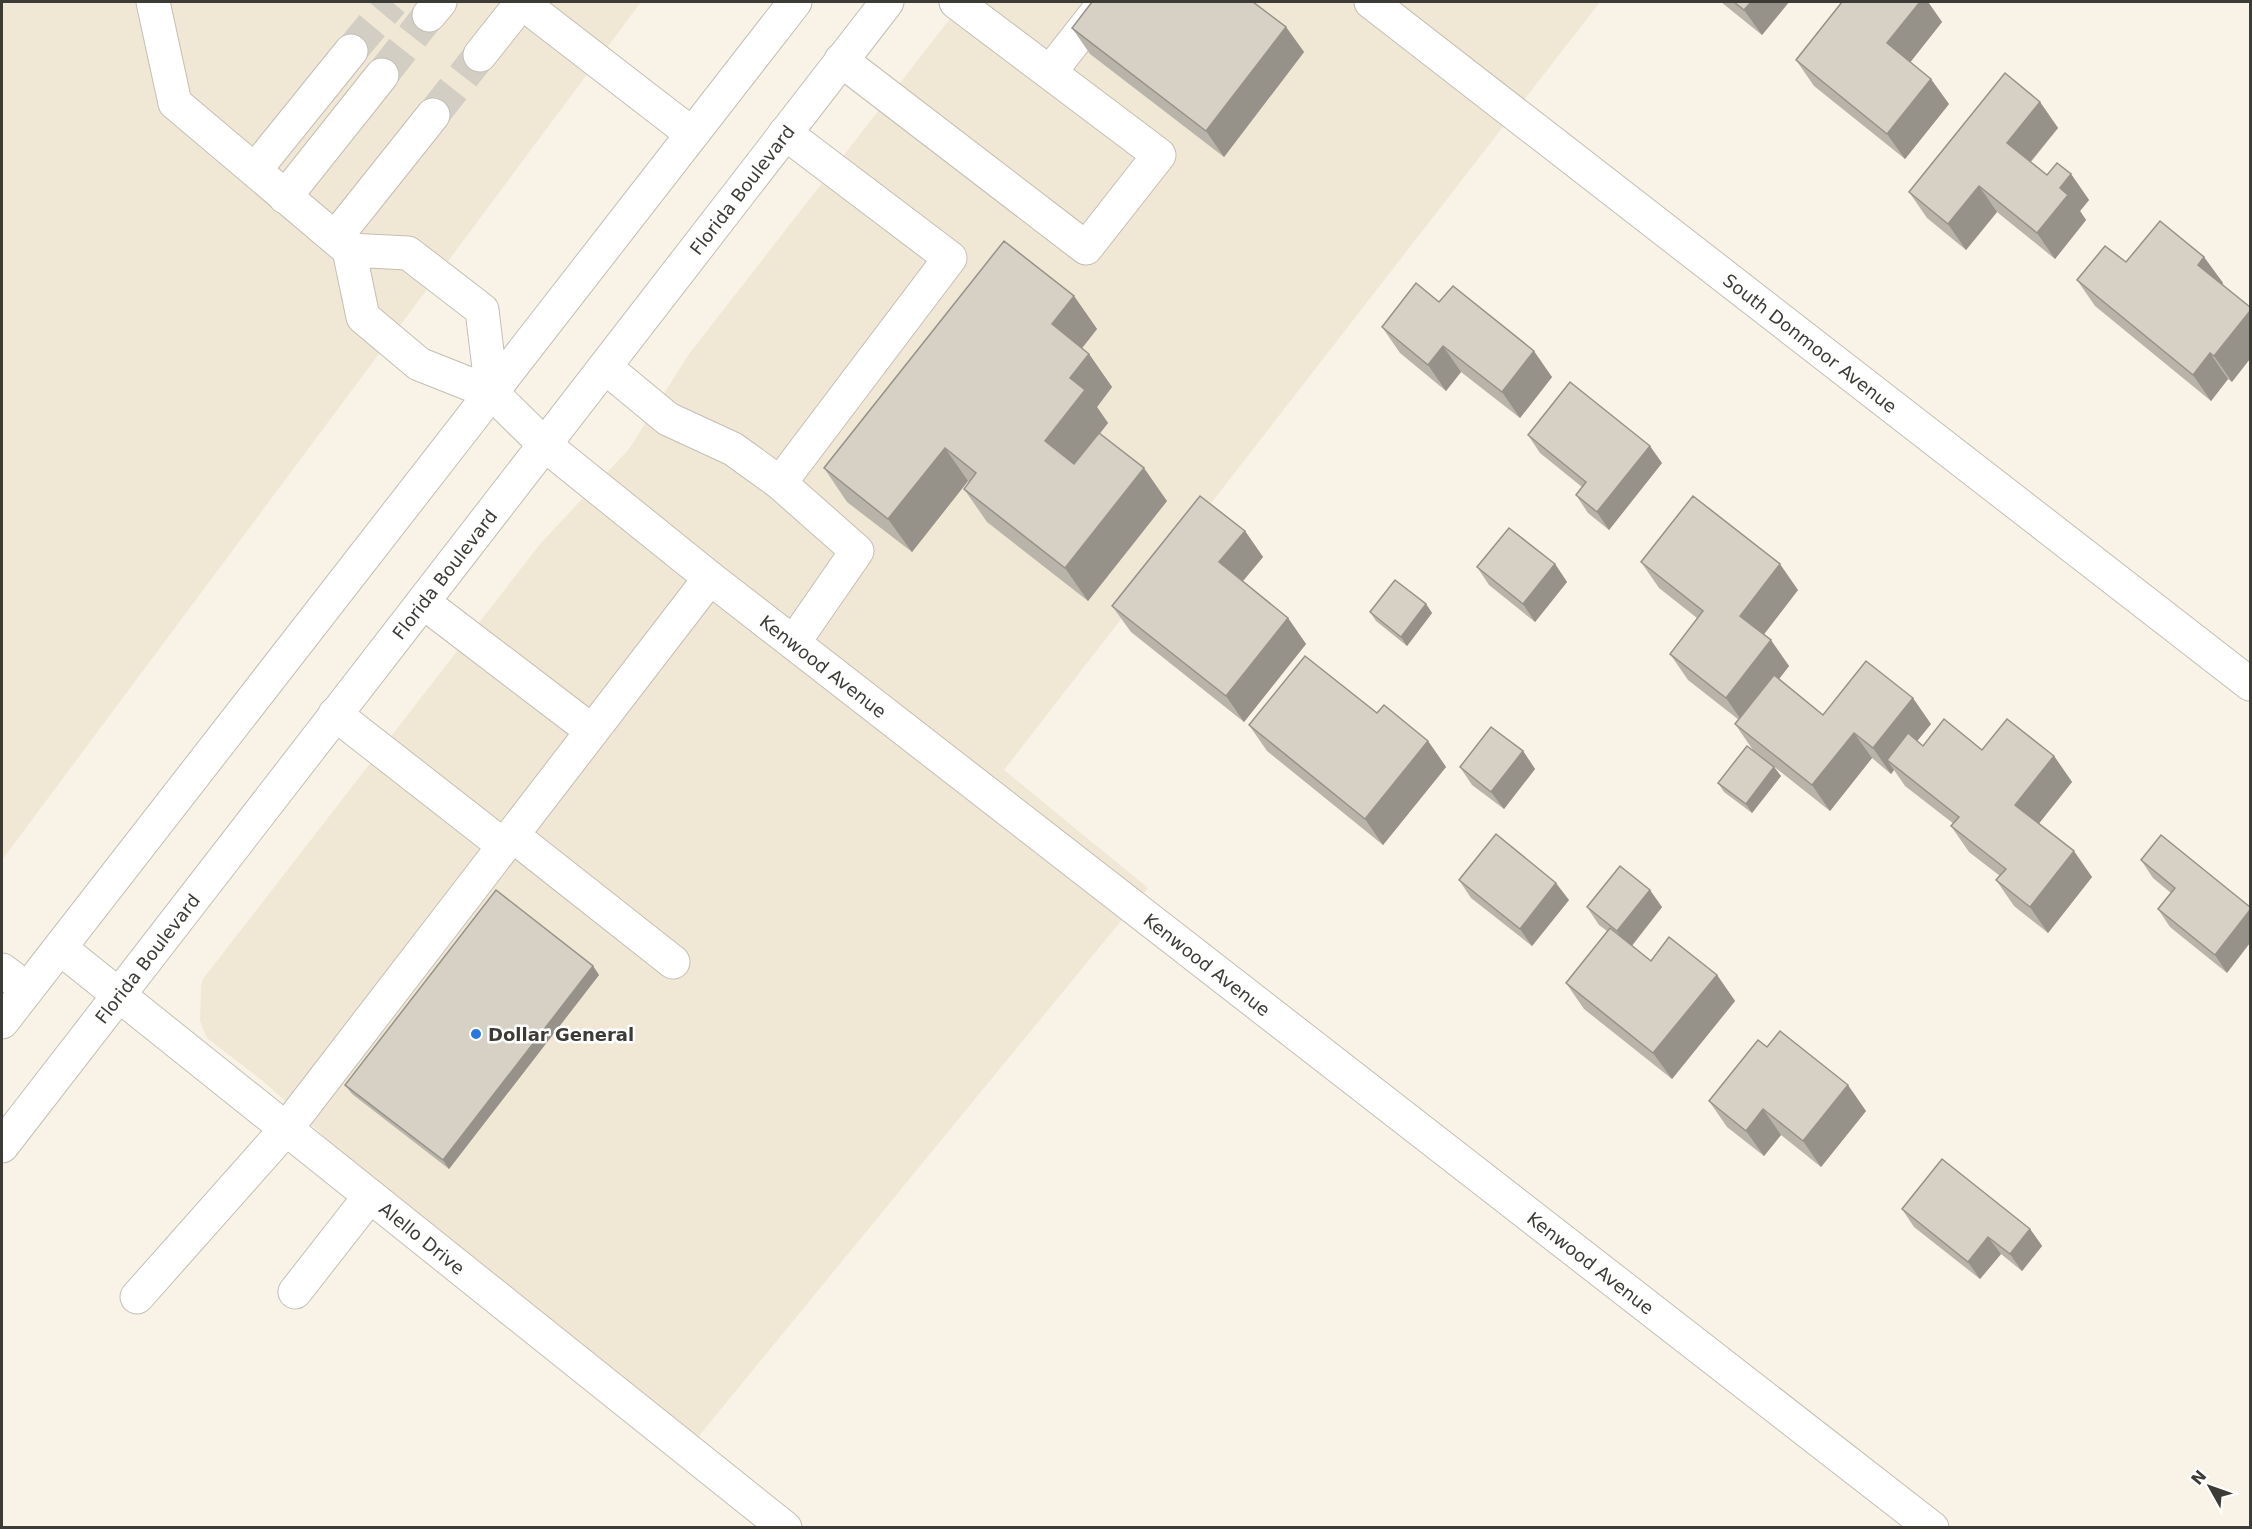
<svg xmlns="http://www.w3.org/2000/svg" width="2252" height="1529" font-family="'DejaVu Sans',sans-serif">
  <rect width="100%" height="100%" fill="#f8f3e6"/>
  <!-- built -->
  <g fill="#f0e8d5">
    <path d="M2,2H641L2,860Z"/>
    <path d="M963,2H1600L1004,770L1148,888L698,1437L325,1145L323,1135L264,1082L207,1038L200,1021L201,986L203,979L540,544L629,449L689,354Z"/>
  </g>
  <g fill="none" stroke-linecap="round" stroke-linejoin="round">
    <!-- minor-tunnel -->
    <g stroke="#d3cec3" stroke-width="33" stroke-dasharray="33 16" stroke-linecap="butt">
      <path d="M351,51L392,2"/>
      <path d="M382,75L429,15"/>
      <path d="M433,115L480,55"/>
    </g>
    <!-- minor casing -->
    <g stroke="#c3bfb2" stroke-width="35">
      <g id="minor">
        <path d="M153,2L175,103L349,250"/>
        <path d="M521,2L692,134"/>
        <path id="s1" d="M1371,2L2250,684"/>
        <path d="M429,15L440,2"/>
        <path d="M480,55L522,2"/>
        <path d="M841,60L1086,248L1159,155L956,2"/>
        <path d="M1050,72L1105,2"/>
        <path d="M255,170L351,51"/>
        <path d="M285,197L382,75"/>
        <path d="M335,238L433,115"/>
        <path d="M605,367L668,419L733,449L780,483L950,258L785,133"/>
        <path id="s2" d="M492,393L482,310L408,253L349,250L363,317L419,364L492,393L545,445L710,578L1932,1528"/>
        <path d="M780,483L857,551L794,642"/>
        <path d="M423,602L592,731"/>
        <path d="M335,714L504,846"/>
        <path d="M512,835L673,962"/>
        <path id="s3" d="M60,948L785,1528"/>
        <path d="M2,970L27,989"/>
        <path d="M295,1292L370,1196"/>
        <path d="M137,1297L286,1129L710,578"/>
      </g>
    </g>
    <!-- major casing -->
    <g stroke="#c3bfb2" stroke-width="35">
      <g id="major">
        <path d="M2,1022L795,2"/>
        <path id="s4" d="M2,1146L887,2"/>
      </g>
    </g>
    <!-- minor -->
    <use href="#minor" stroke="#fff" stroke-width="33"/>
    <!-- major -->
    <use href="#major" stroke="#fff" stroke-width="33"/>
  </g>
  <!-- wall -->
  <g fill="#b8b4a9">
    <path d="M1721,2H1789L1762,35Z"/>
    <path d="M1842,2H1928L1942,22L1910,62L1949,104L1905,159L1814,86L1796,60Z"/>
    <path d="M1286,27L1304,52L1224,157L1090,54L1072,28Z"/>
    <path d="M2040,102L2058,128L2031,162L2047,175L2071,174L2089,200L2080,211L2086,220L2055,259L1997,212L1966,250L1927,218L1909,192Z"/>
    <path d="M2204,257L2223,283L2222,284L2232,382L2228,379L2211,401L2095,306L2077,280L2126,262Z"/>
    <path d="M1074,296L1097,329L1082,348L1089,354L1112,387L1097,407L1108,423L1100,433L1167,501L1088,601L987,522L964,489L969,482L968,481L912,552L847,502L824,468Z"/>
    <path d="M1439,302L1552,377L1520,418L1461,372L1446,391L1400,353L1382,327Z"/>
    <path d="M1528,435L1662,463L1609,530L1588,513L1576,495L1582,487L1540,453Z"/>
    <path d="M1245,531L1263,557L1243,581L1288,618L1306,644L1244,722L1131,632L1112,606Z"/>
    <path d="M1641,562L1798,590L1764,634L1789,666L1779,679L1823,715L1931,724L1917,741L1923,746L2054,756L2072,782L2039,823L2092,877L2048,933L2014,906L1996,880L2000,876L1969,852L1951,826L1954,824L1905,786L1894,770L1891,774L1872,758L1830,811L1753,750L1735,724L1739,720L1688,680L1670,654L1697,618L1659,588Z"/>
    <path d="M1555,564L1567,582L1535,622L1489,585L1477,567Z"/>
    <path d="M1426,604L1432,613L1407,646L1376,621L1370,612Z"/>
    <path d="M1377,713L1428,741L1446,767L1383,845L1267,751L1249,725Z"/>
    <path d="M1523,751L1535,769L1504,809L1472,785L1460,767Z"/>
    <path d="M1774,767L1781,776L1752,813L1724,792L1718,783Z"/>
    <path d="M2161,835L2227,973L2170,927L2158,909L2171,893L2153,878L2141,860Z"/>
    <path d="M1459,880L1569,900L1532,946L1471,898Z"/>
    <path d="M1587,907H1662L1632,946L1651,961L1717,975L1735,1001L1672,1079L1584,1009L1566,983L1607,931L1599,925Z"/>
    <path d="M593,966L599,975L449,1169L352,1094L345,1085Z"/>
    <path d="M1767,1047L1866,1111L1821,1167L1781,1135L1764,1156L1727,1127L1709,1101Z"/>
    <path d="M1902,1209L2030,1229L2042,1246L2022,1271L2001,1254L1980,1279L1914,1227Z"/>
  </g>
  <!-- shaded-wall -->
  <g fill="#969289">
    <path d="M1751,2H1789L1762,35L1744,10Z"/>
    <path d="M1920,2H1928L1942,22L1905,69L1887,43Z"/>
    <path d="M1286,27L1304,52L1224,157L1206,131Z"/>
    <path d="M1931,79L1949,104L1905,159L1887,134Z"/>
    <path d="M2040,102L2058,128L2025,168L2007,143Z"/>
    <path d="M2071,174L2089,200L2080,211L2086,220L2055,259L2037,233L2060,188Z"/>
    <path d="M1979,186L1997,212L1966,250L1948,224Z"/>
    <path d="M2204,257L2223,283L2217,291L2198,265Z"/>
    <path d="M1074,296L1097,329L1075,357L1052,324Z"/>
    <path d="M2250,311V359L2232,382L2214,356Z"/>
    <path d="M1443,346L1461,372L1446,391L1428,365Z"/>
    <path d="M1534,351L1552,377L1520,418L1502,392Z"/>
    <path d="M2210,353L2228,379L2211,401L2193,375Z"/>
    <path d="M1089,354L1112,387L1097,407L1108,423L1068,474L1045,441L1070,378Z"/>
    <path d="M1650,446L1662,463L1609,530L1597,512Z"/>
    <path d="M945,448L968,481L912,552L888,519Z"/>
    <path d="M1144,468L1167,501L1088,601L1065,568Z"/>
    <path d="M1245,531L1263,557L1237,588L1219,562Z"/>
    <path d="M1555,564L1567,582L1535,622L1523,604Z"/>
    <path d="M1780,564L1798,590L1758,642L1740,616Z"/>
    <path d="M1426,604L1432,613L1407,646L1401,637Z"/>
    <path d="M1288,618L1306,644L1244,722L1226,696Z"/>
    <path d="M1771,640L1789,666L1744,724L1726,698Z"/>
    <path d="M1913,698L1931,724L1896,767L1887,760L1894,770L1891,774L1873,748Z"/>
    <path d="M1854,733L1872,758L1830,811L1812,785Z"/>
    <path d="M1428,741L1446,767L1383,845L1365,819Z"/>
    <path d="M1523,751L1535,769L1504,809L1491,792Z"/>
    <path d="M2054,756L2072,782L2033,831L2015,805Z"/>
    <path d="M1774,767L1781,776L1752,813L1746,804Z"/>
    <path d="M2074,851L2092,877L2048,933L2030,907Z"/>
    <path d="M1556,883L1569,900L1532,946L1520,929Z"/>
    <path d="M1650,890L1662,907L1629,949L1617,931Z"/>
    <path d="M2250,910V943L2227,973L2215,955Z"/>
    <path d="M593,966L599,975L449,1169L443,1160Z"/>
    <path d="M1717,975L1735,1001L1672,1079L1653,1053Z"/>
    <path d="M1848,1085L1866,1111L1821,1167L1803,1141Z"/>
    <path d="M1763,1109L1781,1135L1764,1156L1746,1131Z"/>
    <path d="M2030,1229L2042,1246L2022,1271L2010,1254Z"/>
    <path d="M1988,1237L2001,1254L1980,1279L1968,1262Z"/>
  </g>
  <!-- building -->
  <g fill="#d6d1c4" stroke="#969289" stroke-width="1.5">
    <path d="M1092,2H1253L1286,27L1206,131L1072,28Z"/>
    <path d="M1734,2H1751L1744,10Z"/>
    <path d="M1842,2H1920L1887,43L1931,79L1887,134L1796,60Z"/>
    <path d="M2005,73L2040,102L2007,143L2047,175L2057,163L2071,174L2060,188L2068,195L2037,233L1979,186L1948,224L1909,192Z"/>
    <path d="M2160,221L2204,257L2198,265L2250,307V311L2214,356L2210,353L2193,375L2077,280L2105,246L2126,262Z"/>
    <path d="M1004,241L1074,296L1052,324L1089,354L1070,378L1085,390L1045,441L1074,464L1099,433L1144,468L1065,568L964,489L976,473L945,448L888,519L824,468Z"/>
    <path d="M1416,283L1439,302L1453,286L1534,351L1502,392L1443,346L1428,365L1382,327Z"/>
    <path d="M1570,382L1650,446L1597,512L1576,495L1586,482L1528,435Z"/>
    <path d="M1200,496L1245,531L1219,562L1288,618L1226,696L1112,606Z"/>
    <path d="M1693,496L1780,564L1740,616L1771,640L1726,698L1670,654L1703,611L1641,562Z"/>
    <path d="M1509,528L1555,564L1523,604L1477,567Z"/>
    <path d="M1395,580L1426,604L1401,637L1370,612Z"/>
    <path d="M1305,656L1377,713L1384,705L1428,741L1365,819L1249,725Z"/>
    <path d="M1866,661L1913,698L1873,748L1854,733L1812,785L1735,724L1774,675L1823,715Z"/>
    <path d="M1944,719L1982,750L2007,719L2054,756L2015,805L2074,851L2030,907L1996,880L2006,869L1951,826L1959,817L1887,760L1908,733L1923,746Z"/>
    <path d="M1491,727L1523,751L1491,792L1460,767Z"/>
    <path d="M1747,746L1774,767L1746,804L1718,783Z"/>
    <path d="M1496,834L1556,883L1520,929L1459,880Z"/>
    <path d="M2161,835L2250,907V910L2215,955L2158,909L2175,888L2141,860Z"/>
    <path d="M1620,866L1650,890L1617,931L1587,907Z"/>
    <path d="M496,890L593,966L443,1160L345,1085Z"/>
    <path d="M1610,928L1651,961L1669,937L1717,975L1653,1053L1566,983Z"/>
    <path d="M1780,1031L1848,1085L1803,1141L1763,1109L1746,1131L1709,1101L1758,1040L1767,1047Z"/>
    <path d="M1942,1159L2030,1229L2010,1254L1988,1237L1968,1262L1902,1209Z"/>
  </g>
  <!-- markers -->
  <circle fill="#2678e2" stroke="#fff" stroke-width="2" cx="476" cy="1034" r="6"/>
  <g text-anchor="middle" dominant-baseline="central" stroke-width="5" stroke-linejoin="round" paint-order="stroke">
    <!-- street labels -->
    <g font-size="18" fill="#3d3b36" stroke="#fff">
      <text stroke="none"><textPath href="#s4" startOffset="1209">Florida Boulevard</textPath></text>
      <text stroke="none"><textPath href="#s1" startOffset="556">South Donmoor Avenue</textPath></text>
      <text stroke="none"><textPath href="#s4" startOffset="723">Florida Boulevard</textPath></text>
      <text stroke="none"><textPath href="#s2" startOffset="886">Kenwood Avenue</textPath></text>
      <text stroke="none"><textPath href="#s4" startOffset="237">Florida Boulevard</textPath></text>
      <text stroke="none"><textPath href="#s2" startOffset="1372">Kenwood Avenue</textPath></text>
      <text stroke="none"><textPath href="#s3" startOffset="464">Alello Drive</textPath></text>
      <text stroke="none"><textPath href="#s2" startOffset="1858">Kenwood Avenue</textPath></text>
    </g>
    <!-- poi labels -->
    <g font-size="18" font-weight="bold" fill="#3d3b36" stroke="#fff" text-anchor="start">
      <text x="488" y="1034">Dollar General</text>
    </g>
  </g>
  <!-- border -->
  <rect width="2252" height="1529" fill="none" stroke="#3d3b36" stroke-width="6"/>
  <!-- north arrow -->
  <g transform="translate(2210 1487) rotate(310)" stroke="#ffffff" stroke-width="4.5" paint-order="stroke">
  <path d="M0-4.5L10 22L0 15L-10 22Z" fill="#3d3b36"/>
  <text y="-9" font-size="16" font-weight="bold" text-anchor="middle" fill="#3d3b36">N</text>
  </g>
</svg>
